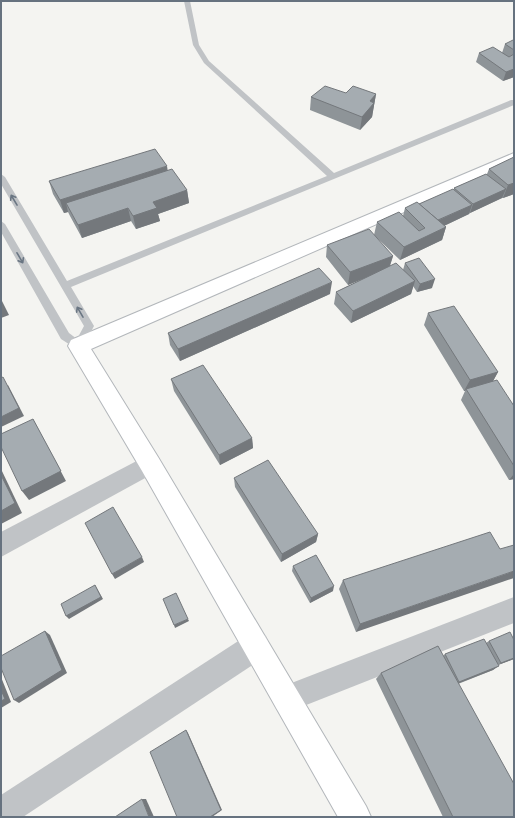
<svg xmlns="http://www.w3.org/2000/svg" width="515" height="818" font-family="'Nunito Sans',sans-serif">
  <rect width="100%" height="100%" fill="#f4f4f1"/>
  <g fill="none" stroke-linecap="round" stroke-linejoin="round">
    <!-- secondary casing -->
    <g stroke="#b3b7bb" stroke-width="2">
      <path id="secondary" d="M514,153V164L91,349L158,457L366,806L371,817H338L142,471L68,346L71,340Z"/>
    </g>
    <!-- lane -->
    <path fill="#c0c3c6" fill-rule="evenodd" d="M184,1H190L199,45L209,61L334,173L511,100H514V105L71,287L94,326L82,349L78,350L61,339L1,232V221L5,224L69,333L77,339L84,326L1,184V174L5,177L67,281L327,176L204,63L193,45Z"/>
    <!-- street -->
    <g fill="#c0c3c6" fill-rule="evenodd">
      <path d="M150,454L158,457L162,464L158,471L1,557V532Z"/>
      <path d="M514,597V623L286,713L276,709L272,699L276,689Z"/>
      <path d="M256,632L266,636L270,646L266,656L23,817H1V795L246,636Z"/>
    </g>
    <!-- secondary -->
    <use href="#secondary" fill="#fff" fill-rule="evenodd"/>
  </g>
  <!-- wall -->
  <g fill="#8e9498">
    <path d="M514,41V77L503,81L476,62L479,53H502L505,44Z"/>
    <path d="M346,93L376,94L372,117L360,130L310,110L311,97Z"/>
    <path d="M514,157V194L503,198H502L470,213L469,214L444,226L446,227L442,240L400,260L374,235L377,222L403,216L405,208L419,204L454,190V188L487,174L489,169Z"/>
    <path d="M168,170L187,190L189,203L158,214L160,221L136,229L131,221L82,238L70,216L68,212L64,213L53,194L49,181Z"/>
    <path d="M327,245L393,256L390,266L403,270L405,263L432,288L417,292L413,286L411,294L351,323L334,304L336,292L365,278L348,285L326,257Z"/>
    <path d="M330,294L180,361L170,345L168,333Z"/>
    <path d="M428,313L498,372L493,381L514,406V479L509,480L461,400L465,391H464L424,325Z"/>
    <path d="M171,379L252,438L253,448L220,465L174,391Z"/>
    <path d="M234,478L318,534L316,542L281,562L235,487Z"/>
    <path d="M500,549L356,632L339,589L343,580Z"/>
    <path d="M293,566L333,591L310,603L292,571Z"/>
    <path d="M514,640V659L498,665L493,670L458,684L514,817H443L376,679L381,673L443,656L445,654L486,643L489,641Z"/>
  </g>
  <!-- shaded-wall -->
  <g fill="#74787c">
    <path d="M514,69V77L503,81L506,72Z"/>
    <path d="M376,94L372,117L360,130L362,117L370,101Z"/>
    <path d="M167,166L169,179L66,203L68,212L64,213L60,200Z"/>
    <path d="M514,183V194L503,198L508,185Z"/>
    <path d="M506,189L502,198L470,213L473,204Z"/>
    <path d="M187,190L189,203L158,214L160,221L136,229L133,216L153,202Z"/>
    <path d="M472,205L469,214L433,231L435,222Z"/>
    <path d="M128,208L131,221L82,238L78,225Z"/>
    <path d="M446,227L442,240L400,260L404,247Z"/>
    <path d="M393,256L389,268L348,285L350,272Z"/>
    <path d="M435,279L432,288L417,292L420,284Z"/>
    <path d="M415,281L411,294L351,323L353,311Z"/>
    <path d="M332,282L330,294L180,361L178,349Z"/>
    <path d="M1,299L9,315L1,318Z"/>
    <path d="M498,372L492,383L466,389L465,391H464L470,380Z"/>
    <path d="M8,385L24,416L1,427V417Z"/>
    <path d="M33,419L66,481L29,500L22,491Z"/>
    <path d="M252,438L253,448L220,465L219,455Z"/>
    <path d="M1,469L22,513L1,524Z"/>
    <path d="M514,474V479L509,480Z"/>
    <path d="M318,534L316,542L281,562L282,554Z"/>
    <path d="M142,557L144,562L115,579L112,574Z"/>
    <path d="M514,571V578L356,632L360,624Z"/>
    <path d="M95,585L103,599L69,619L66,616Z"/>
    <path d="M334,586L333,591L310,603L311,598Z"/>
    <path d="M188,619L189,621L175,628L174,625Z"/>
    <path d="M45,631L50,635L67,673L19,703L14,700Z"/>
    <path d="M514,658V659L498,665L501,663Z"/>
    <path d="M499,666L493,670L454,685L459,682Z"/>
    <path d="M1,677L11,702L1,708Z"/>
    <path d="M186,730L188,733L222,810L212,817H210Z"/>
    <path d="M142,799H146L154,817H149Z"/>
  </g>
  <!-- building -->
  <g fill="#a5acb1" stroke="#74787c">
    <path d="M513,40L514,41V50L505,44Z"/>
    <path d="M493,47L509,57L514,54V69L506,72L479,53Z"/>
    <path d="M325,86L346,93L353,86L376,94L370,101L374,103L362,117L311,97Z"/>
    <path d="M155,149L167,166L60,200L49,181Z"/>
    <path d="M514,157V183L508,185L489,169Z"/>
    <path d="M172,169L187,190L153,202L157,208L133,216L128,208L78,225L66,203Z"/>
    <path d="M486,174L506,189L473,204L454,188Z"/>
    <path d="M453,189L472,205L438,220L419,204Z"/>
    <path d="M417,202L446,227L404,247L377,222L399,212L419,231L425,228L405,208Z"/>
    <path d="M369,229L393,256L350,272L327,245Z"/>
    <path d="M419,258L435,279L420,284L405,263Z"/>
    <path d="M396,263L415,281L353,311L336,292Z"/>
    <path d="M319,268L332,282L178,349L168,333Z"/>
    <path d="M454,306L498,372L470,380L428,313Z"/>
    <path d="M203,365L252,438L219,455L171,379Z"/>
    <path d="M3,377L19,408L1,417V378Z"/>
    <path d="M497,380L514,406V466L466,389Z"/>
    <path d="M33,419L61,471L22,491L1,447V434Z"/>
    <path d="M268,460L318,534L282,554L234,478Z"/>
    <path d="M1,475L15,503L1,511Z"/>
    <path d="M113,507L142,557L112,574L85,523Z"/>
    <path d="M490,532L500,549L514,545V571L360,624L343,580Z"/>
    <path d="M316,555L334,586L311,598L293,566Z"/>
    <path d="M95,585L101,597L66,616L61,604Z"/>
    <path d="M176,593L188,619L174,625L163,599Z"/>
    <path d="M45,631L62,670L14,700L1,668V656Z"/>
    <path d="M510,632L514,640V658L501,663L489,641Z"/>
    <path d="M484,639L499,666L459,682L445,654Z"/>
    <path d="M438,646L514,784V817H453L381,673Z"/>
    <path d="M1,690L5,699L1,701Z"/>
    <path d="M186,730L221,810L210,817H177L150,752Z"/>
    <path d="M142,799L149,817H115Z"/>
  </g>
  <!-- one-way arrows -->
  <defs><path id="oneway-shaft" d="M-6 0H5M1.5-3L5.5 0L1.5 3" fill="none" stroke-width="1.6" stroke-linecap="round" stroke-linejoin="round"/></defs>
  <g stroke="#6a7683">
    <use href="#oneway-shaft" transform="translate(14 200) rotate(-121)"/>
    <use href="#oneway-shaft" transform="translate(20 258) rotate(60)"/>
    <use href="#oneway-shaft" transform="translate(80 312) rotate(-120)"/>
  </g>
  <!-- border -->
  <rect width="515" height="818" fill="none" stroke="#66727f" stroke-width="4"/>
</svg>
